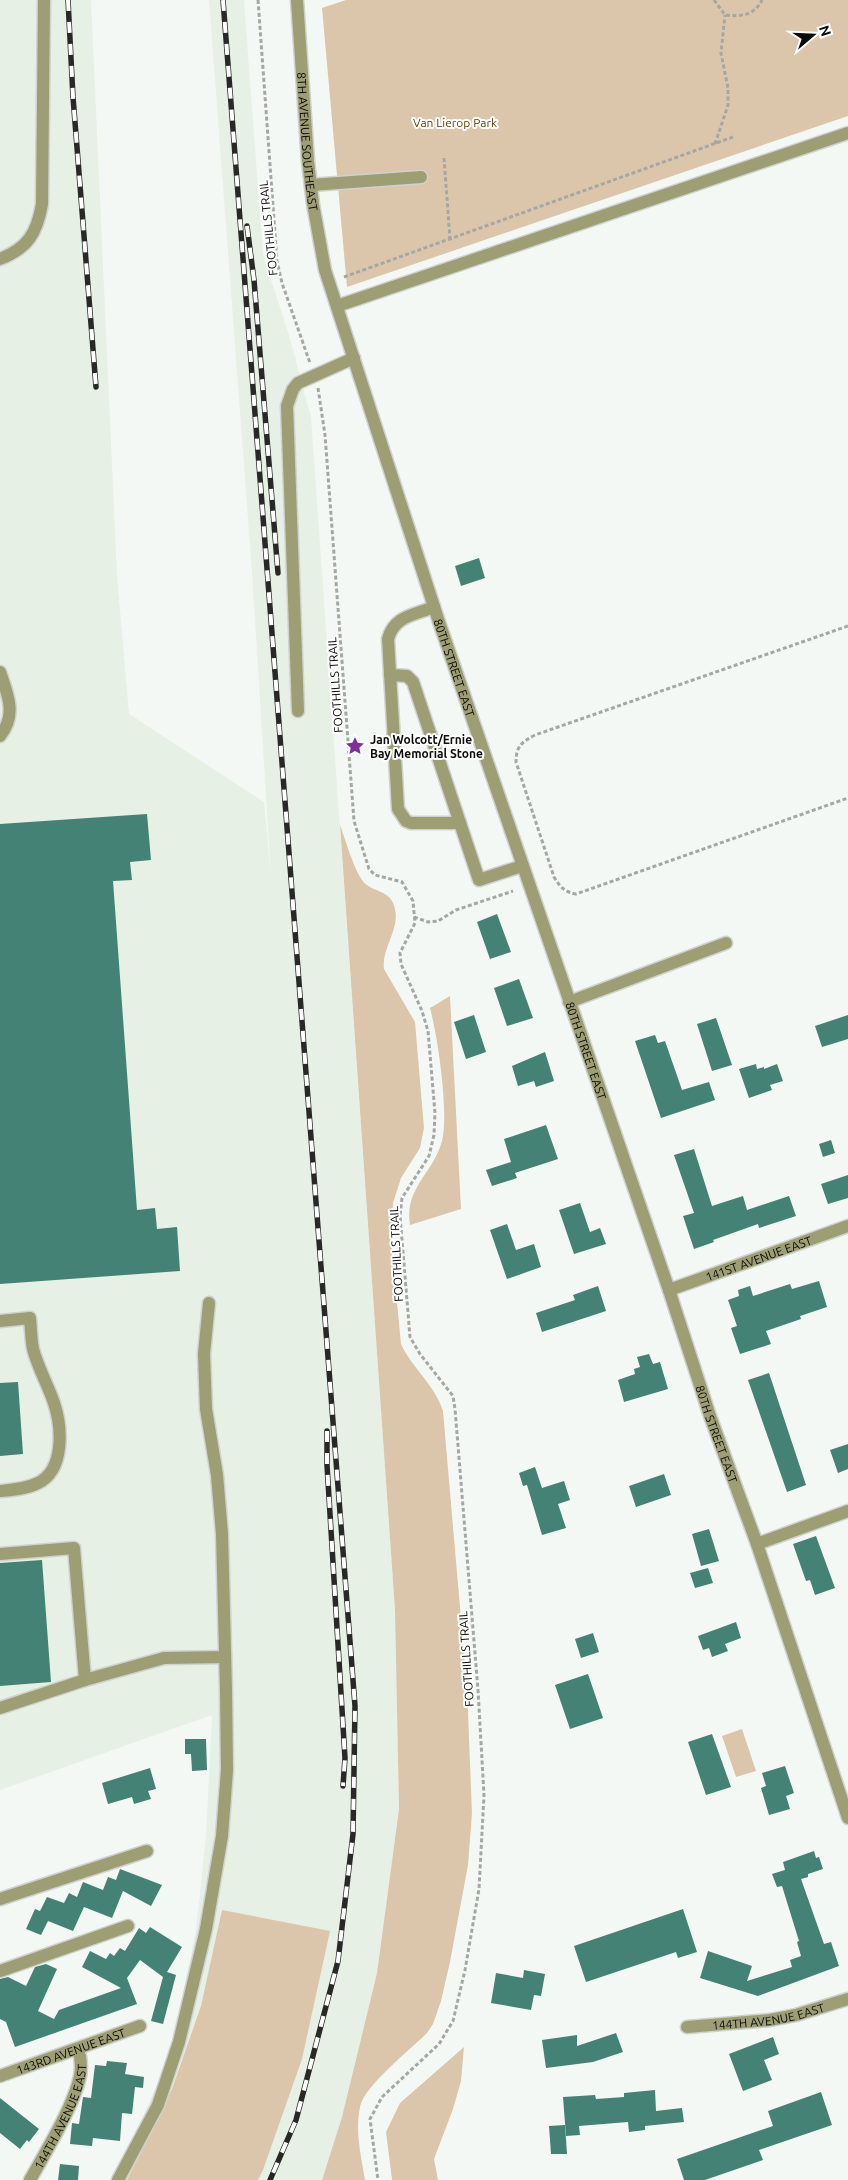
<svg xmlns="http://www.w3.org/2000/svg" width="848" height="2180" font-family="Ubuntu,sans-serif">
  <rect width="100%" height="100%" fill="#f4f8f4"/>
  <!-- built -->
  <path fill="#e7f0e5" d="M0,0H91L117,575L129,714L264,802L271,876L252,572L209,0H244L263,255L289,335L311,417L395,1610L399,1809L377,1973L342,2117L322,2180H115L171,2053L196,1930L206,1836L212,1715L0,1790Z"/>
  <!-- green -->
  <g fill="#dcc6ab">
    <path d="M346,0H848V116L347,287L322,8Z"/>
    <path d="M340,825C346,841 353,867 362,880C372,894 391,888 395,909C400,930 381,949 384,969L415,1022L424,1128L420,1148L401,1178L393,1203L391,1240L401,1344C412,1368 435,1385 443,1411L467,1688L472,1813L468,1865L450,1962L441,2001L433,2024L427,2033C410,2050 364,2086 360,2107C355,2131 361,2156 365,2180H322L342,2117L377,1973L399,1809L395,1610Z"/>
    <path d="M450,996L461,1209L410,1225C404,1188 433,1174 442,1141C449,1113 438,1038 430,1008Z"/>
    <path d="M742,1729L756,1771L736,1777L722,1736Z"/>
    <path d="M222,1910L330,1931L302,2059L263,2170L258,2180H127L172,2089L201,2006Z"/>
    <path d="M464,2047L461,2081L453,2109L434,2159L438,2180H392L386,2132L400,2103Z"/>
  </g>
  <!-- building -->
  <g fill="#438274">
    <path d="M479,558L485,578L461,586L455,566Z"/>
    <path d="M147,814L151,860L130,862L132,880L113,881L137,1210L155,1208L157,1229L177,1227L180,1271L0,1284V824Z"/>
    <path d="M497,914L511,952L490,959L477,922Z"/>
    <path d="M519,979L533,1018L507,1026L494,988Z"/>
    <path d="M474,1015L486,1052L466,1059L454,1022Z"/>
    <path d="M848,1015V1039L822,1047L815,1026Z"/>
    <path d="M716,1018L732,1065L712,1071L697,1024Z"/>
    <path d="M655,1035L658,1043L665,1041L682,1090L709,1082L715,1100L661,1118L635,1041Z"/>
    <path d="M545,1052L554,1081L536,1087L534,1081L518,1086L512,1066Z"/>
    <path d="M756,1064L757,1069L764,1067V1069L777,1064L783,1081L770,1085L772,1090L749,1098L739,1069Z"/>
    <path d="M546,1125L558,1159L515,1173L517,1178L492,1186L486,1170L511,1162L504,1139Z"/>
    <path d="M831,1140L835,1153L823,1157L819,1144Z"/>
    <path d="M694,1149L712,1206L743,1196L747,1210L789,1196L796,1216L759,1228L758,1224L713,1240L714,1242L694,1249L683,1216L694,1213L674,1155Z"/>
    <path d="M848,1175V1198L828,1204L821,1184Z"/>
    <path d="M580,1203L590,1232L600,1228L606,1244L574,1254L559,1210Z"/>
    <path d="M507,1224L516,1250L534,1244L541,1267L507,1279L490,1230Z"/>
    <path d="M819,1281L827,1307L800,1316L801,1319L766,1331L771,1344L740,1354L731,1328L737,1326L728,1300L739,1296L738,1290L750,1286L753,1296L790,1284L792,1289Z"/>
    <path d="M598,1286L606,1311L542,1332L536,1313L575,1300L573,1295Z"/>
    <path d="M649,1354L653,1364L660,1362L668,1389L624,1402L618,1380L635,1374L634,1369L640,1367L637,1357Z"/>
    <path d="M769,1373L806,1485L787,1492L748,1380Z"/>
    <path d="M18,1382L23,1454L0,1456V1383Z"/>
    <path d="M848,1444V1469L838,1473L830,1450Z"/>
    <path d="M535,1467L542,1488L564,1481L570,1500L558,1504L566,1528L542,1535L527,1485L523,1486L519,1473Z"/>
    <path d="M664,1474L671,1495L636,1507L629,1486Z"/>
    <path d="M709,1529L719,1561L701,1566L692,1534Z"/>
    <path d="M816,1536L835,1588L815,1595L810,1580L806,1581L793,1544Z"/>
    <path d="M42,1560L51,1682L0,1686V1563Z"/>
    <path d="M708,1568L713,1583L695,1588L690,1573Z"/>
    <path d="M736,1622L741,1638L725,1644L728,1651L712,1657L709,1648L703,1650L698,1636Z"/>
    <path d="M593,1633L599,1652L581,1658L575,1639Z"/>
    <path d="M588,1674L603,1718L570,1729L555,1685Z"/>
    <path d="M712,1734L731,1787L706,1795L688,1742Z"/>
    <path d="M185,1739H206L207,1770L192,1771L191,1754H185Z"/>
    <path d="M785,1766L794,1793L786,1796L790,1809L769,1815L761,1788L766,1786L762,1773Z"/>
    <path d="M150,1768L156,1789L148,1791L151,1799L134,1804L132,1797L108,1804L102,1783Z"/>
    <path d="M814,1851L816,1858L819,1857L823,1869L808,1874V1877L801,1879L824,1944L831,1942L839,1966L758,1996L700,1978L708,1951L752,1966L747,1981L792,1967L790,1960L801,1956L797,1942L799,1941L782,1886L777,1887L772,1874L785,1870L783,1862Z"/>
    <path d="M120,1869L162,1885L151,1906L123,1891L112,1918L84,1907L73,1931L48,1921L41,1935L26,1929L35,1909L40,1911L47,1897L64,1903L69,1893L77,1897L83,1882L103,1890L108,1877L116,1880Z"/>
    <path d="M683,1909L697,1952L678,1958L676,1952L586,1982L574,1946Z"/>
    <path d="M150,1927L182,1947L167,1972L176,1975L163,2024L151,2021L163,1977L140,1960L127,1978L137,2004L15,2047L6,2022L0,2019V1979L8,1977L26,1986L35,1967L46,1964L57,1969L38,2011L54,2019L59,2010L121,1988L82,1967L90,1951L106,1959L110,1953L114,1956L120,1948L125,1951L139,1928L146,1933Z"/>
    <path d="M524,1970L545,1974L541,1996L534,1995L531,2010L491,2003L496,1973L523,1978Z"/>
    <path d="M616,2033L623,2052L593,2062L546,2068L542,2040L577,2035V2046Z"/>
    <path d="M773,2037L779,2054L764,2060L772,2080L743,2091L729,2054Z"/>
    <path d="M107,2061L127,2063L125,2074L144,2077L143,2088L135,2087L132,2114L122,2113L120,2141L93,2138L92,2146L70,2144L72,2123L79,2124L83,2097L91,2098L95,2065L106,2066Z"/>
    <path d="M655,2090L656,2111L682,2108L684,2122L645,2126V2130L629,2132L628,2122L579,2126L580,2135L566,2136L563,2097L595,2095L596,2099L624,2097V2093Z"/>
    <path d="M821,2092L832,2125L759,2150L763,2160L705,2180H684L677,2159L773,2126L768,2111Z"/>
    <path d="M0,2098L39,2129L29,2142L27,2140L20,2149L0,2133Z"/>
    <path d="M565,2125L567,2154H551L549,2126Z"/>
    <path d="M60,2164L79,2166L78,2180H58Z"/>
  </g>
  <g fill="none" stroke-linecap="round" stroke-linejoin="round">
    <!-- minor casing -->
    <g stroke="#cfd2cf" stroke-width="15">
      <g id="minor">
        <path id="s1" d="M297,0L308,161L313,204L325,270L438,619L669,1290L710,1416L757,1544L848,1818"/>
        <path d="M311,185L421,177"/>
        <path d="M0,259C28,248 37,233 42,204L44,0"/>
        <path d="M337,306L848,133"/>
        <path d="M434,607C414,615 394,616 388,639L398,809L406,821L411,823H460"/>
        <path d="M0,672C8,695 17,715 0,736"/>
        <path d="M390,675L407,676L413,682L479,880L522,866"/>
        <path d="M298,711L287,406L293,389L298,383L354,358"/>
        <path d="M569,1002L726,943"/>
        <path id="s2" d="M669,1290L848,1226"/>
        <path d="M0,1321L30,1318C31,1328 31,1339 33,1349C38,1368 48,1385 54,1403C62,1427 65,1470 38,1483C26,1489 12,1490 0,1491"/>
        <path d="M757,1544L848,1511"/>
        <path d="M0,1554L74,1548L85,1680L0,1708"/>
        <path d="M85,1680L164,1658L225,1657"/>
        <path d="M0,1899L147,1851"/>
        <path d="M0,1971L128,1926"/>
        <path id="s3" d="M687,2027L770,2020L796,2015L848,1999"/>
        <path id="s4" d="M0,2076L140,2026"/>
        <path id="s5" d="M30,2180C45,2153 74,2106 80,2076C82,2066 81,2058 78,2049"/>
        <path d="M118,2180L158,2105L179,2042L206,1929L222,1836L227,1770L226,1690L222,1534L217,1475L206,1409L204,1354L209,1303"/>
      </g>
    </g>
    <!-- path -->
    <g stroke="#a4a7a4" stroke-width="3" stroke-dasharray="4 2.5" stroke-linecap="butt">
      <path d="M258,0L277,261L282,283L310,363"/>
      <path d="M714,0L725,15C741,17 755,15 762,0"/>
      <path d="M715,144L728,105V88L721,53L725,15"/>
      <path d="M444,158L450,239"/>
      <path d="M344,277L733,137"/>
      <path d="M318,388L325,435L354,821L369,869L375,875L402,882L413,901L415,923L400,953L401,964L422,1011L428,1031L435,1113L434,1135L429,1156L402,1198L400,1216L410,1337L420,1354L453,1396L455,1409L478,1690L484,1795L479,1889L465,1970L453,2021L439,2044L382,2097L370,2119L378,2180"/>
      <path d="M848,626L535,735C522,742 516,746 516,762L554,877C560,887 565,892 576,894L848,798"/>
      <path d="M414,917L428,922L438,921L456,910L513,891"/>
    </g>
    <!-- minor -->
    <use href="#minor" stroke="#9e9e74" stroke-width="12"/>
    <!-- rail casing -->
    <g stroke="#282927" stroke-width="5.5">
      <g id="rail">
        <path d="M68,0L73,97L96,387"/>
        <path d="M223,0L355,1706L353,1834L338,1961L296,2120L270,2180"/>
        <path d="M247,226L254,280L278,573"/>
        <path d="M327,1431V1465L345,1758L343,1786"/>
      </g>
    </g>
    <!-- rail -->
    <use href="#rail" stroke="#fff" stroke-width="4" stroke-dasharray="11" stroke-linecap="butt"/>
  </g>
  <!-- icons -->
  <defs>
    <g id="sight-bare" transform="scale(1.5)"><path d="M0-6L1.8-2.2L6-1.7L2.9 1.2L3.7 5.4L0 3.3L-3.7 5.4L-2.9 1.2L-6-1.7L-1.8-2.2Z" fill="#822f9e" stroke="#fff" stroke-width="2.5" paint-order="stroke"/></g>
  </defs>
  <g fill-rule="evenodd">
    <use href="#sight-bare" x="355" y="746"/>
  </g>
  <g text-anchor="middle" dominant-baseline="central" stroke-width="4" stroke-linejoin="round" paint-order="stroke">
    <!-- park labels -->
    <g font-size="12" fill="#5d3c04" stroke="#fff">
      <text x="455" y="122">Van Lierop Park</text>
    </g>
    <!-- street labels -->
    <g font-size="12" fill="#0b0c0a" stroke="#fff">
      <text stroke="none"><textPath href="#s1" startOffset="142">8TH AVENUE SOUTHEAST</textPath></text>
      <text transform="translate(268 228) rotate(-96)">FOOTHILLS TRAIL</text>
      <text stroke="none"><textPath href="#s1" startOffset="690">80TH STREET EAST</textPath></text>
      <text transform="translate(335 685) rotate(-94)">FOOTHILLS TRAIL</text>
      <text stroke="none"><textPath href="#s1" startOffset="1095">80TH STREET EAST</textPath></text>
      <text transform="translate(396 1254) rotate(-93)">FOOTHILLS TRAIL</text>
      <text stroke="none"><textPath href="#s2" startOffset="95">141ST AVENUE EAST</textPath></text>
      <text stroke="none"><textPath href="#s1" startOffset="1500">80TH STREET EAST</textPath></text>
      <text transform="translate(466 1659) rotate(-94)">FOOTHILLS TRAIL</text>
      <text stroke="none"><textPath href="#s3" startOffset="82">144TH AVENUE EAST</textPath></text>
      <text stroke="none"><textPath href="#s4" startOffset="75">143RD AVENUE EAST</textPath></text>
      <text stroke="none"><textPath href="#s5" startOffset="71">144TH AVENUE EAST</textPath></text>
    </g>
    <!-- poi labels -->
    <g font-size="12" font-weight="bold" fill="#0b0c0a" stroke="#fff" text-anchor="start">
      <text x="370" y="739">Jan Wolcott/Ernie<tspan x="370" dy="14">Bay Memorial Stone</tspan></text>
    </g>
  </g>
  <!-- north arrow -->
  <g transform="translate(813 35) rotate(71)" stroke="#ffffff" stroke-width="4" paint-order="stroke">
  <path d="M0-4L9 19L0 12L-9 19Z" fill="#0b0c0a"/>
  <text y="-8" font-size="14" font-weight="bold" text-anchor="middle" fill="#0b0c0a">N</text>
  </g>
</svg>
